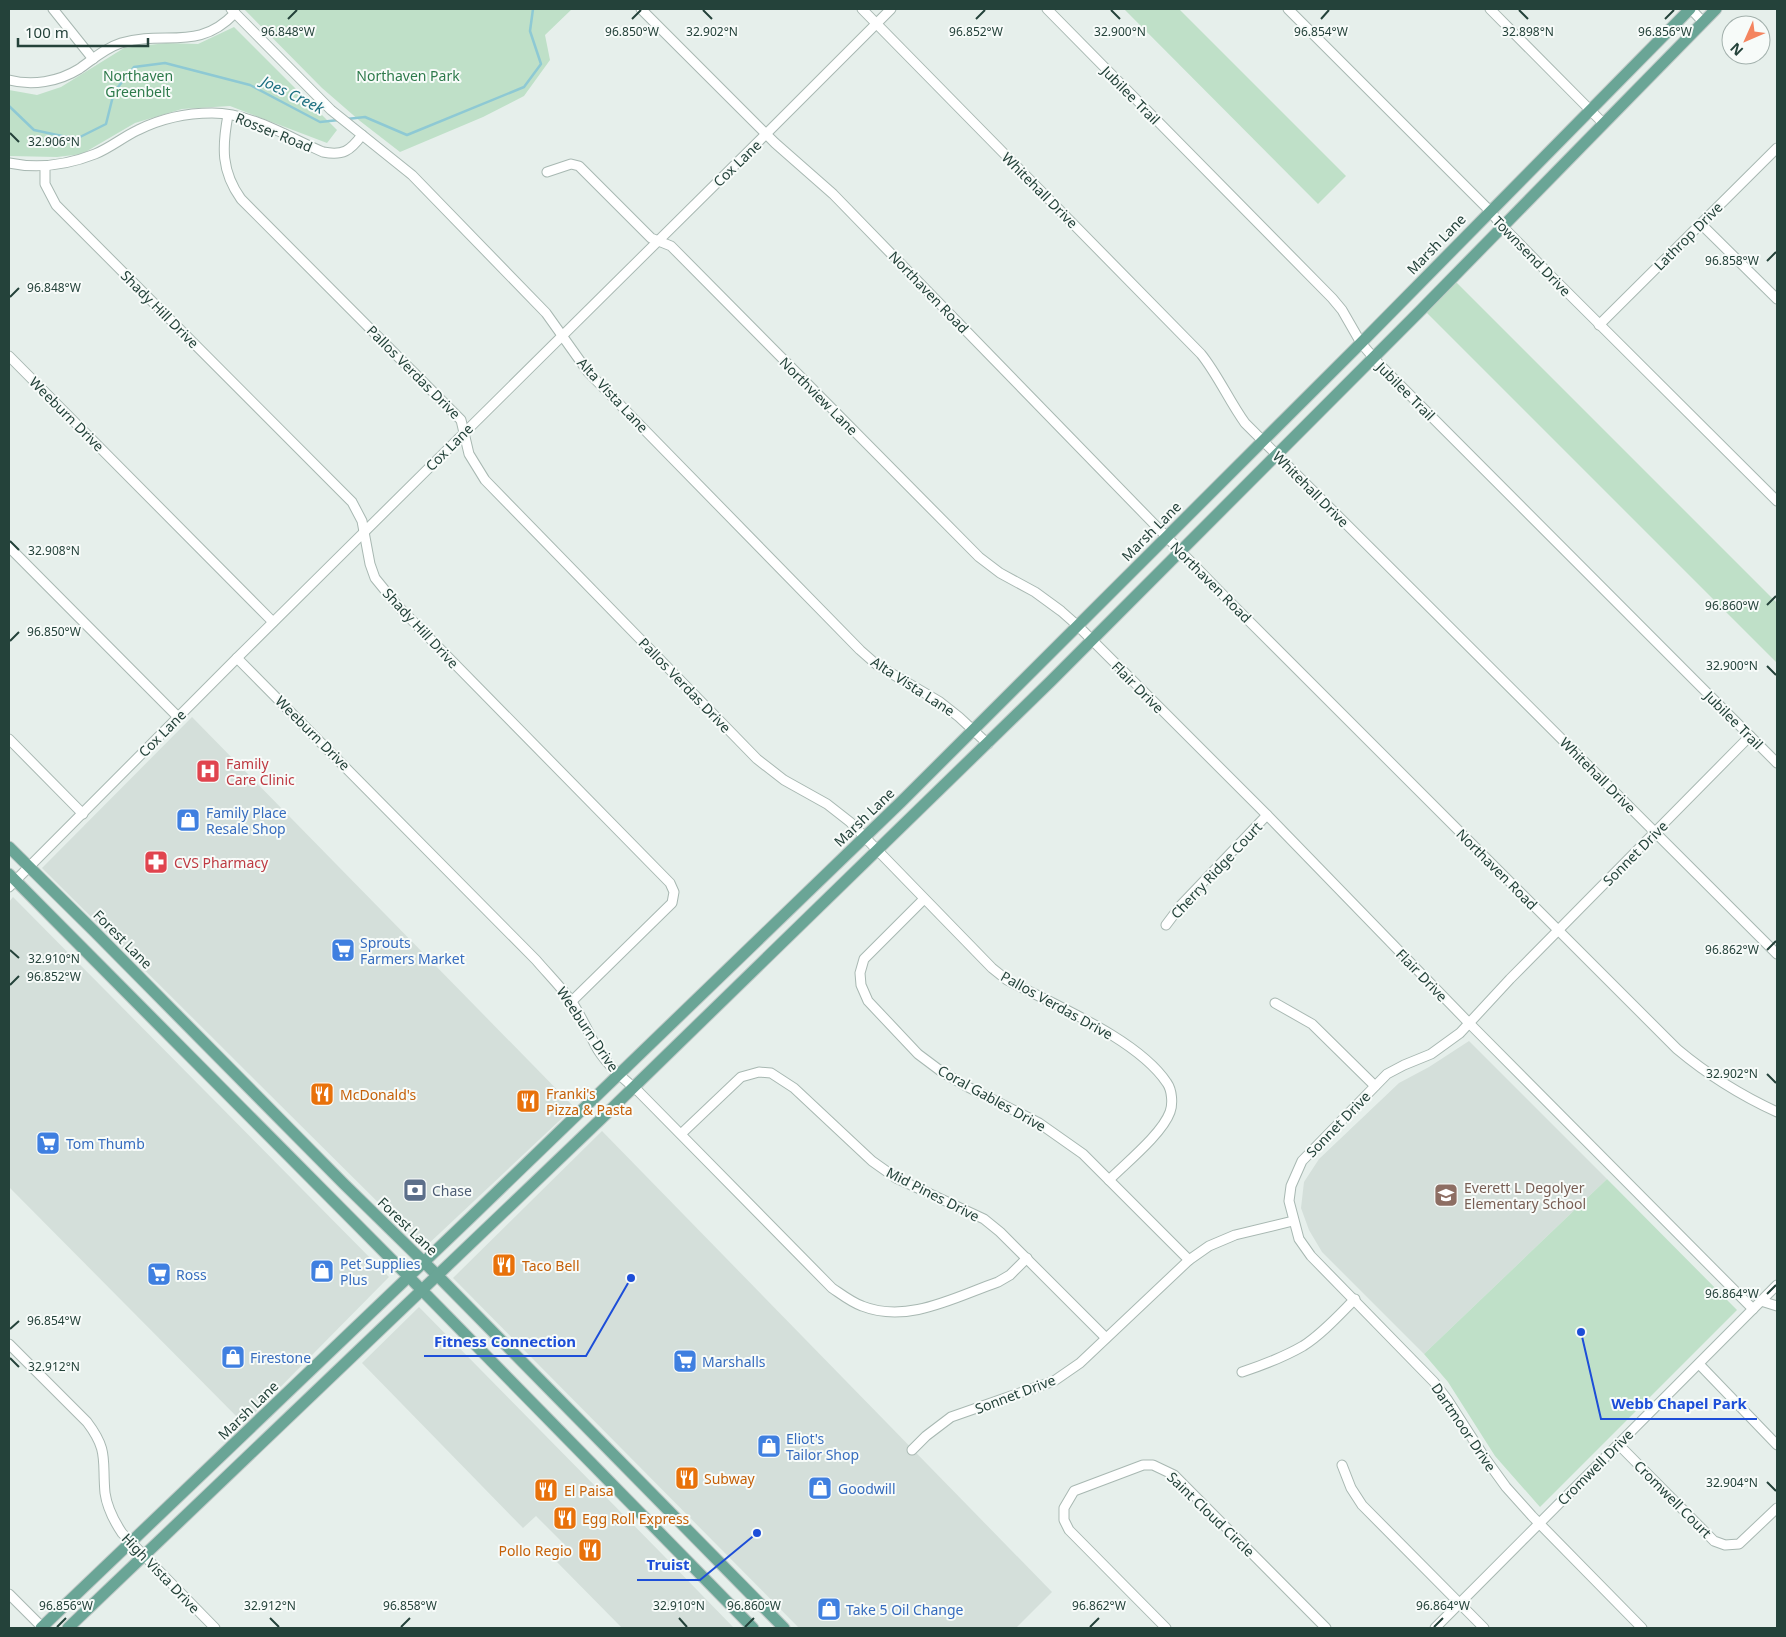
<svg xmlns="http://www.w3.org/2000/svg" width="1786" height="1637" font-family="'Noto Sans',sans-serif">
  <rect width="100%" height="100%" fill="#e6efeb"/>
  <!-- built -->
  <g fill="#d4dfda">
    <path d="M192,717L574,1107L424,1248L42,868Z"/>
    <path d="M13,897L389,1277L244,1424L9,1187V902Z"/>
    <path d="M1469,1041L1607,1179L1424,1354L1322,1252L1309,1230L1301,1208L1304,1182L1319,1159L1399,1083L1429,1067Z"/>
    <path d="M602,1131L1052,1592L1016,1628H799L453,1278Z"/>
    <path d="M419,1307L664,1556L734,1628H622L554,1559L567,1547L536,1516L523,1528L362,1363Z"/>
  </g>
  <!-- green -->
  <g fill="#bfe0c8">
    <path d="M244,9H572L545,35L550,60L524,96L483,117L400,152L360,121L322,88Z"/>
    <path d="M1124,9H1179L1346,176L1318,204Z"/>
    <path d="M234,27L337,130L327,143L230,106L182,109L135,123L82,154L57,157L9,156V90L37,95L61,87L124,48L166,43L198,44Z"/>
    <path d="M1456,282L1777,603V663L1426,312Z"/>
    <path d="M1607,1179L1737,1310L1540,1507L1495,1456L1448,1382L1424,1354Z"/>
  </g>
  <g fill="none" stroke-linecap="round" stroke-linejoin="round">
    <!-- stream -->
    <g stroke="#8ec9d4" stroke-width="2.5">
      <path d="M9,106L34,130L76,139L106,124L114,92L134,67L165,63L250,85L320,122L339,120"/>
      <path d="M347,119L365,117L407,135L524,87L541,64L530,31L533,9"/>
    </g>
    <!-- minor casing -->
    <g stroke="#a8b8b2" stroke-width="11">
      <g id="minor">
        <path d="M53,9L93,59"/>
        <path d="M231,9L331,110L412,175L546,313L588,372L860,650L877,665L940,702L959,717L988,744"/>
        <path d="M641,9L775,143L833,194L1228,600L1677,1049C1708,1075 1740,1095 1777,1112"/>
        <path d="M862,9L1201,354C1218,375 1229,401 1245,423L1777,954"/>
        <path d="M1047,9L1332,298L1342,310L1361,343L1379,364L1777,763"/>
        <path d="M1288,9L1490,211L1502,226L1552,277L1777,501"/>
        <path d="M1490,9L1603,123"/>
        <path d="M1691,9L1703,22"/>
        <path d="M9,80C32,86 58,82 79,69C92,60 105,48 121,43C166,30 198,52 235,13"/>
        <path d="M228,115C222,147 221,171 241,199L461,420L469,454L485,480L757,759L784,780L827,804L850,822L992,968L1007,980C1054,1005 1138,1039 1167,1083C1172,1090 1173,1104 1170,1112C1162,1134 1126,1163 1109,1180"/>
        <path d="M9,163C38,169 67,165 95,154C110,148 123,137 138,130C160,119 187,113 212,113C251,113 288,137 323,152C343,156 350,151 362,135"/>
        <path d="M45,166V184L56,205L352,502L362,521L370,564L375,578L397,605L670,883L674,892L672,903L572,1001"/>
        <path d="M547,172L571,164L579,166L651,238L671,246L979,557L1000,573L1035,592L1061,611L1078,626L1267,815L1469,1023L1753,1309"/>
        <path d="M1701,224L1777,299"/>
        <path d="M1599,325L1777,148"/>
        <path d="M9,356L273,622"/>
        <path d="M9,547L178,717"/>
        <path d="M237,658L536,960C548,974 561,987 572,1002C582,1017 589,1034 598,1050C609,1067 624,1079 639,1092L832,1288C841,1294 851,1302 862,1306C908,1324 955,1297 998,1282L1010,1275L1027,1258"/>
        <path d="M9,739L83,814"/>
        <path d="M9,887L237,658L758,142L891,9"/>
        <path d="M924,899L864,959L860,973L861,985L868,1001L918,1054L942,1072L966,1086L1039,1123L1083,1154L1189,1260"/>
        <path d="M1166,925L1181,905L1267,815"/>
        <path d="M1275,1003L1312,1024L1375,1086"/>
        <path d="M681,1134L741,1077L759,1072L771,1073L794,1088L872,1161L896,1178L984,1219L1000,1232L1106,1338"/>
        <path d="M1761,1301L1777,1306"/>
        <path d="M9,1344L87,1422C109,1451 102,1460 105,1493C107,1507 114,1521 122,1533L215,1628"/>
        <path d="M1699,1364L1777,1445"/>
        <path d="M1242,1372C1263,1365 1284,1357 1303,1346C1322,1334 1339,1315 1355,1299"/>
        <path d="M1618,1444L1714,1541L1725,1545L1739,1544L1777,1508"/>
        <path d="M912,1450L926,1436L951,1417L1054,1381L1080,1363L1189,1260L1209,1246L1235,1235L1293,1221"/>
        <path d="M1342,1465L1351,1488L1362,1505L1484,1628"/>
        <path d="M9,1594L43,1628"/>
        <path d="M1166,1628L1069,1530L1064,1520V1508L1074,1491L1143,1465H1153L1174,1475L1326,1628"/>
        <path d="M1435,1628L1777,1285"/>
        <path d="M1642,1628L1532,1516L1506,1487L1485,1458L1447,1399L1434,1382L1311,1256L1299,1239L1289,1201L1291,1186L1302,1161L1387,1074L1404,1065L1431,1054L1460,1033L1510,979L1750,736"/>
      </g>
    </g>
    <!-- major casing -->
    <g stroke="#c2cac8" stroke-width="13">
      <g id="major">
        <path d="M9,847L95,932L344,1184L437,1275L784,1628"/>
        <path d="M9,874L408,1276L753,1628"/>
        <path d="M41,1628L470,1218L901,802L1361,343L1690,9"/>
        <path d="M68,1628L602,1118L1051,681L1419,312L1716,9"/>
      </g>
    </g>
    <!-- minor -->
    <use href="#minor" stroke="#fff" stroke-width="9"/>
    <!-- major -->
    <use href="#major" stroke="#6aa596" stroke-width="11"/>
  </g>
  <!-- ticks -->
  <path fill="none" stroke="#24423a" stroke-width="2" d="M703,10L712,19M1111,10L1120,19M1519,10L1528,19M288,19L297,10M632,19L641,10M976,19L985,10M1321,19L1329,10M1665,19L1674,10M10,133L19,142M1767,261L1776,252M10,297L19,288M10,541L19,550M1767,605L1776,596M10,641L19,632M1767,666L1776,675M10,950L19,958M1767,950L1776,941M10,985L19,976M1767,1074L1776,1083M1767,1294L1776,1285M10,1329L19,1321M10,1358L19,1367M1767,1482L1776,1491M270,1618L279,1627M679,1618L687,1627M57,1627L66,1618M401,1627L410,1618M745,1627L754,1618M1090,1627L1099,1618M1434,1627L1443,1618"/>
  <!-- icons -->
  <defs>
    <g id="hospital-square" transform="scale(1.25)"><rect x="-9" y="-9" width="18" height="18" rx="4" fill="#e0444e" stroke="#f7fbf9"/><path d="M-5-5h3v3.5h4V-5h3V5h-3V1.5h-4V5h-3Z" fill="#fff"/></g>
    <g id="shop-square" transform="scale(1.25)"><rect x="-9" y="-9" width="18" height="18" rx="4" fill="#3f7fe0" stroke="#f7fbf9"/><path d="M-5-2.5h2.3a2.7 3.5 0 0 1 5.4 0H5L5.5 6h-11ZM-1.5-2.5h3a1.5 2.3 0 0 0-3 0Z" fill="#fff"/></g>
    <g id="pharmacy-square" transform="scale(1.25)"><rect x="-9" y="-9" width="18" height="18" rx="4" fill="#e0444e" stroke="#f7fbf9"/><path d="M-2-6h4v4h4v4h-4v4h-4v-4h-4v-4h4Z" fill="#fff"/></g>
    <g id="supermarket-square" transform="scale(1.25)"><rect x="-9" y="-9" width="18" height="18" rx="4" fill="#3f7fe0" stroke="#f7fbf9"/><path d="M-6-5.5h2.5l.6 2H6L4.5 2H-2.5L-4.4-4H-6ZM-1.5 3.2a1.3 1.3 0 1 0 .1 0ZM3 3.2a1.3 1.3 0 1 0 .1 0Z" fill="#fff"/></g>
    <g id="restaurant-square" transform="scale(1.25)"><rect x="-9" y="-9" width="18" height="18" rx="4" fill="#e8710a" stroke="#f7fbf9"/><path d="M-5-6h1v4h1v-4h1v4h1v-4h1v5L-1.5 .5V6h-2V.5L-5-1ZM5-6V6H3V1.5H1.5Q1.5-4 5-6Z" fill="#fff"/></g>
    <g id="bank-square" transform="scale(1.25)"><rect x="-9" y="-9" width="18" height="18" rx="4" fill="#5c6f8a" stroke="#f7fbf9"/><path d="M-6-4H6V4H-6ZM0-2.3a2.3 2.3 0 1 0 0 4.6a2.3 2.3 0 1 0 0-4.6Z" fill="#fff"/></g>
    <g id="school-square" transform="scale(1.25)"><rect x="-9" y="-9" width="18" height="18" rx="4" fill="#8d6e63" stroke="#f7fbf9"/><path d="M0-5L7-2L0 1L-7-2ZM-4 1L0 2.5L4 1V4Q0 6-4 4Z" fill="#fff"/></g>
  </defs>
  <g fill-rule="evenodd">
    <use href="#hospital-square" x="208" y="771"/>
    <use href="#shop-square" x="188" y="820"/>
    <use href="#pharmacy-square" x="156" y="862"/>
    <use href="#supermarket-square" x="343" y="950"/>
    <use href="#restaurant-square" x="322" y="1094"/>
    <use href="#restaurant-square" x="528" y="1101"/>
    <use href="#supermarket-square" x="48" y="1143"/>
    <use href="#bank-square" x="415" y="1190"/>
    <use href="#school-square" x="1446" y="1195"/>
    <use href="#restaurant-square" x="504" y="1265"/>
    <use href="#shop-square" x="322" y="1271"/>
    <use href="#supermarket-square" x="159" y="1274"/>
    <use href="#shop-square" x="233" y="1357"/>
    <use href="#supermarket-square" x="685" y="1361"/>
    <use href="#shop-square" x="769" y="1446"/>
    <use href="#restaurant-square" x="687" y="1478"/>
    <use href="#shop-square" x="820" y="1488"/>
    <use href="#restaurant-square" x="546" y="1490"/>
    <use href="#restaurant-square" x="565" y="1518"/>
    <use href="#restaurant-square" x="590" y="1550"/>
    <use href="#shop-square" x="829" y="1609"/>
  </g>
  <g text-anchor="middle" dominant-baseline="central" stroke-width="4" stroke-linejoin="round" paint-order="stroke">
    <!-- park labels -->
    <g font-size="14" fill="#2d7a4b" stroke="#f7fbf9">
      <text x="138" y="75">Northaven<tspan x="138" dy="16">Greenbelt</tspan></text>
      <text x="408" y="75">Northaven Park</text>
    </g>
    <!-- street labels -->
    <g font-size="14" fill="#24423a" stroke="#f7fbf9">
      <text transform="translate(1131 95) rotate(45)">Jubilee Trail</text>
      <text transform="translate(274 132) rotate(22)">Rosser Road</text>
      <text transform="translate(737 163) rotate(-44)">Cox Lane</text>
      <text transform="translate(1040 190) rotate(45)">Whitehall Drive</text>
      <text transform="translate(1688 236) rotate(-45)">Lathrop Drive</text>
      <text transform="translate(1436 244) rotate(-46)">Marsh Lane</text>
      <text transform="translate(1532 256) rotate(46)">Townsend Drive</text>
      <text transform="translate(929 292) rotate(46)">Northaven Road</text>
      <text transform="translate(160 309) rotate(45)">Shady Hill Drive</text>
      <text transform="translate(414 372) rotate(45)">Pallos Verdas Drive</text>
      <text transform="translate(1406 391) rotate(45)">Jubilee Trail</text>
      <text transform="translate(613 395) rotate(47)">Alta Vista Lane</text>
      <text transform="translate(819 396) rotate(45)">Northview Lane</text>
      <text transform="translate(67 414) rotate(45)">Weeburn Drive</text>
      <text transform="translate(449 447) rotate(-45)">Cox Lane</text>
      <text transform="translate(1311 489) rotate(45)">Whitehall Drive</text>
      <text transform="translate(1151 531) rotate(-45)">Marsh Lane</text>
      <text transform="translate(1211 582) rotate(45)">Northaven Road</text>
      <text transform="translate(421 628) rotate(47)">Shady Hill Drive</text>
      <text transform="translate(685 685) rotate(46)">Pallos Verdas Drive</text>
      <text transform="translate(913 686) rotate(33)">Alta Vista Lane</text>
      <text transform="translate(1138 687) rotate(45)">Flair Drive</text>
      <text transform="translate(1734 720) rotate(45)">Jubilee Trail</text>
      <text transform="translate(162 733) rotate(-45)">Cox Lane</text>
      <text transform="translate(313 733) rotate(45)">Weeburn Drive</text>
      <text transform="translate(1598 775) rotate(45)">Whitehall Drive</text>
      <text transform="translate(864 817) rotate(-44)">Marsh Lane</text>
      <text transform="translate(1635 853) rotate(-45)">Sonnet Drive</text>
      <text transform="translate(1497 869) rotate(45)">Northaven Road</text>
      <text transform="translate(1216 870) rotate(-47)">Cherry Ridge Court</text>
      <text transform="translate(123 939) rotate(45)">Forest Lane</text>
      <text transform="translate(1422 975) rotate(46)">Flair Drive</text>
      <text transform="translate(1057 1005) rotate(29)">Pallos Verdas Drive</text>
      <text transform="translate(588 1029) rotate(56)">Weeburn Drive</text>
      <text transform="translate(992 1098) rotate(29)">Coral Gables Drive</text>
      <text transform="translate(1338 1124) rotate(-46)">Sonnet Drive</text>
      <text transform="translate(933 1194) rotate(27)">Mid Pines Drive</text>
      <text transform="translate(408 1226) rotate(44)">Forest Lane</text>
      <text transform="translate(1015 1394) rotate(-21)">Sonnet Drive</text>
      <text transform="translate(248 1410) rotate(-44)">Marsh Lane</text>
      <text transform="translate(1464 1427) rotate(56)">Dartmoor Drive</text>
      <text transform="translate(1595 1467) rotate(-45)">Cromwell Drive</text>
      <text transform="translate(1673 1499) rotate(45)">Cromwell Court</text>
      <text transform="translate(1211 1514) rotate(44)">Saint Cloud Circle</text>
      <text transform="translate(161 1573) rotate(46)">High Vista Drive</text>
    </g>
    <!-- health labels -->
    <g font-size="14" fill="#be3a42" stroke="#f7fbf9" text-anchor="start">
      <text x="226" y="763">Family<tspan x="226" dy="16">Care Clinic</tspan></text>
      <text x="174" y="862">CVS Pharmacy</text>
    </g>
    <!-- shop labels -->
    <g font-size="14" fill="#366cbe" stroke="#f7fbf9" text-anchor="start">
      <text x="206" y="812">Family Place<tspan x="206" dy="16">Resale Shop</tspan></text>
      <text x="360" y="942">Sprouts<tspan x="360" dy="16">Farmers Market</tspan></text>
      <text x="66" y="1143">Tom Thumb</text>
      <text x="340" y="1263">Pet Supplies<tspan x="340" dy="16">Plus</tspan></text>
      <text x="176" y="1274">Ross</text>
      <text x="250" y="1357">Firestone</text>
      <text x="702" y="1361">Marshalls</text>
      <text x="786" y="1438">Eliot's<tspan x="786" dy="16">Tailor Shop</tspan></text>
      <text x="838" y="1488">Goodwill</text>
      <text x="846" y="1609">Take 5 Oil Change</text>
    </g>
    <!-- food labels -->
    <g font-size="14" fill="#c56008" stroke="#f7fbf9" text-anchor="start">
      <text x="546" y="1093">Franki's<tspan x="546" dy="16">Pizza &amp; Pasta</tspan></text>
      <text x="340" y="1094">McDonald's</text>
      <text x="522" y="1265">Taco Bell</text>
      <text x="704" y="1478">Subway</text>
      <text x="564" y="1490">El Paisa</text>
      <text x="582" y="1518">Egg Roll Express</text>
      <text x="572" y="1550" text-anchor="end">Pollo Regio</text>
    </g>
    <!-- education labels -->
    <g font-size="14" fill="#785e54" stroke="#f7fbf9" text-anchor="start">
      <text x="1464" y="1187">Everett L Degolyer<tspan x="1464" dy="16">Elementary School</tspan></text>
    </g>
    <!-- service labels -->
    <g font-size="14" fill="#4e5e75" stroke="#f7fbf9" text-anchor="start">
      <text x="432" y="1190">Chase</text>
    </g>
    <!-- water labels -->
    <g font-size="15" font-style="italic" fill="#1c6f80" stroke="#f7fbf9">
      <text transform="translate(293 94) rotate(26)">Joes Creek</text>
    </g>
  </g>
  <g font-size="12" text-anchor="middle" fill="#24423a" stroke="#f7fbf9" stroke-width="4" stroke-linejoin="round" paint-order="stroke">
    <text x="1528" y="36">32.898°N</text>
    <text x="288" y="36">96.848°W</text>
    <text x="632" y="36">96.850°W</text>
    <text x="712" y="36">32.902°N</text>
    <text x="976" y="36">96.852°W</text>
    <text x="1120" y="36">32.900°N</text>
    <text x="1321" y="36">96.854°W</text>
    <text x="1665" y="36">96.856°W</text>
    <text x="54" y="146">32.906°N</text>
    <text x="1732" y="265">96.858°W</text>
    <text x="54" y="292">96.848°W</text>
    <text x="54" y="555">32.908°N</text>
    <text x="1732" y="610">96.860°W</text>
    <text x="54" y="636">96.850°W</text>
    <text x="1732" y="670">32.900°N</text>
    <text x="1732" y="954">96.862°W</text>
    <text x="54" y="963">32.910°N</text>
    <text x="54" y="981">96.852°W</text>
    <text x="1732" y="1078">32.902°N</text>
    <text x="1732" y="1298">96.864°W</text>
    <text x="54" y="1325">96.854°W</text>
    <text x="54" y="1371">32.912°N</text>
    <text x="1732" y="1487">32.904°N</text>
    <text x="66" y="1610">96.856°W</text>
    <text x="270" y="1610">32.912°N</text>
    <text x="410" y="1610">96.858°W</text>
    <text x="679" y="1610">32.910°N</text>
    <text x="754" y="1610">96.860°W</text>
    <text x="1099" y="1610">96.862°W</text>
    <text x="1443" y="1610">96.864°W</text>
  </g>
  <!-- callouts -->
  <path fill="none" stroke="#1d4ed8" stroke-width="2" d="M631 1278L586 1356H424M1581 1332L1601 1419H1757M757 1533L700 1580H637"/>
  <g fill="#1d4ed8" stroke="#f7fbf9" stroke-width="2">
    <circle cx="631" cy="1278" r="5"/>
    <circle cx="1581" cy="1332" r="5"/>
    <circle cx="757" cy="1533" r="5"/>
  </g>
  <g font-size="15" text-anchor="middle" font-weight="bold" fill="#1d4ed8" stroke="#f7fbf9" stroke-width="4" stroke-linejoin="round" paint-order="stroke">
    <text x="505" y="1347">Fitness Connection</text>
    <text x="1679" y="1409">Webb Chapel Park</text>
    <text x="668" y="1570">Truist</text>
  </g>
  <!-- border -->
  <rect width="1786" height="1637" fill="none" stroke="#24423a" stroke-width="20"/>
  <!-- north arrow -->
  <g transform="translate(1746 40) rotate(225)"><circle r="24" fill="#f7fbf9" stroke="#a3b1ad"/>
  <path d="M0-4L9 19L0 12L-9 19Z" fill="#f4845f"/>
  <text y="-8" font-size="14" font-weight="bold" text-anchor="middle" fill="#24423a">N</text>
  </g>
  <!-- scale -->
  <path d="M18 38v8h130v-8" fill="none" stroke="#24423a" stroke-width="2.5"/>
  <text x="25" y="38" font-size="15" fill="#24423a" stroke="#f7fbf9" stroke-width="4" paint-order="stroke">100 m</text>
</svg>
